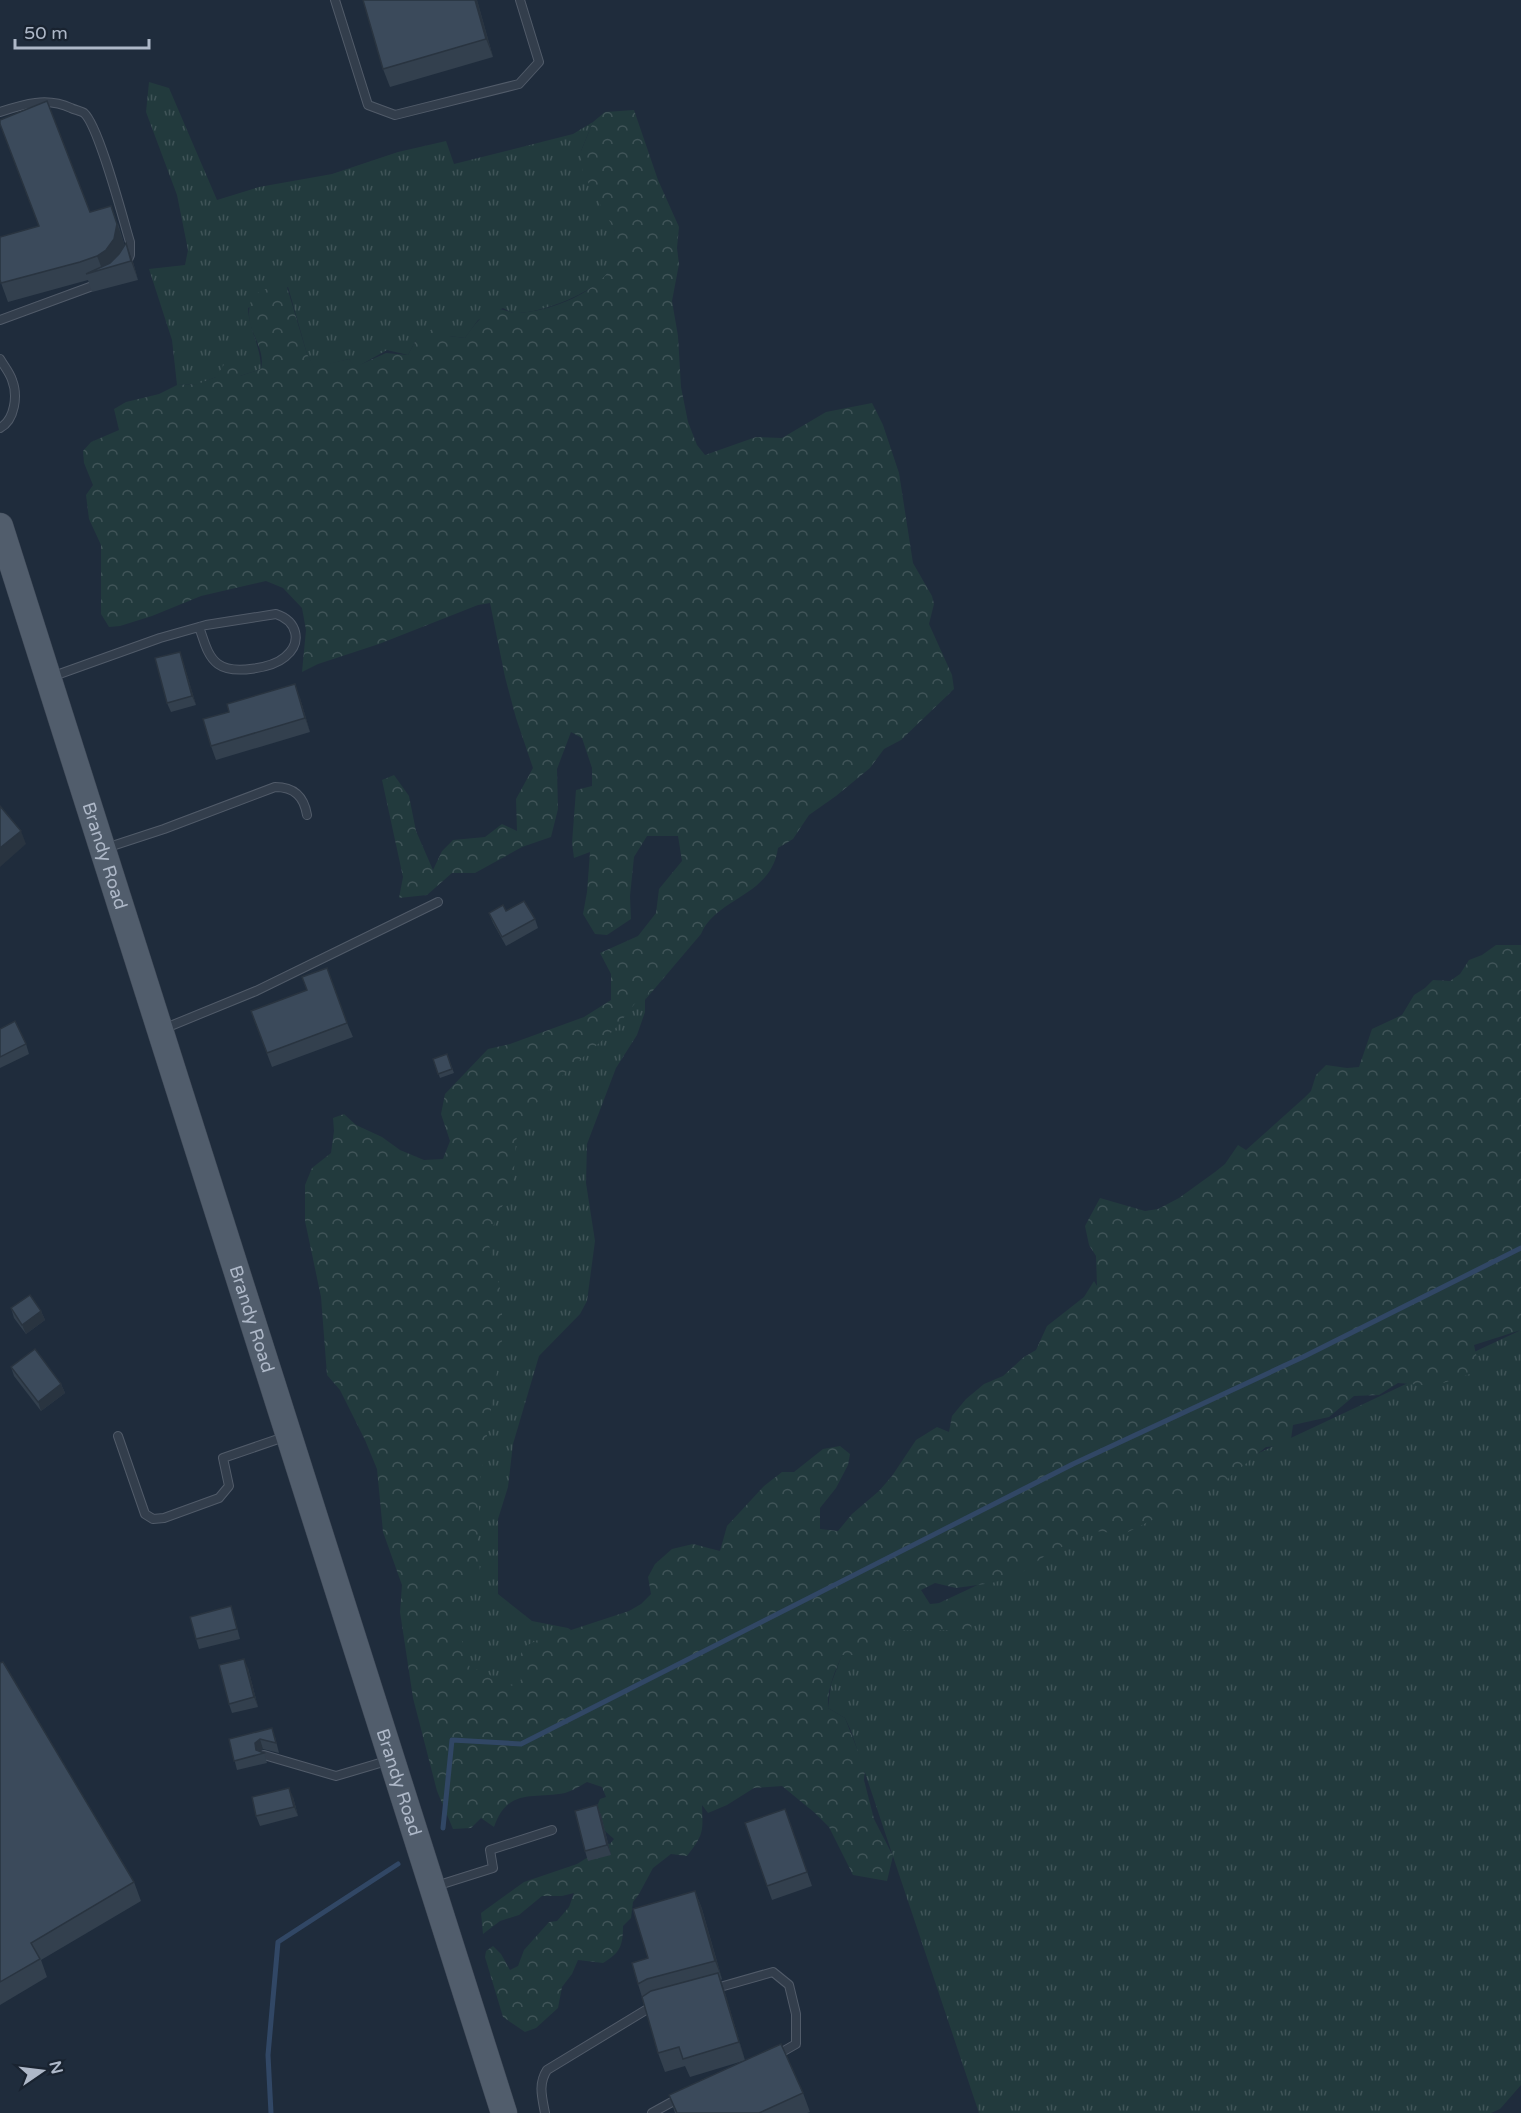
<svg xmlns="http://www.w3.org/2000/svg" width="1521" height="2113" font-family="'Varela Round',sans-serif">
  <defs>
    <pattern id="grass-tufts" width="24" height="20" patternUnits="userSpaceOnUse" patternTransform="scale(1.5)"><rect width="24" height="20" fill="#223a3d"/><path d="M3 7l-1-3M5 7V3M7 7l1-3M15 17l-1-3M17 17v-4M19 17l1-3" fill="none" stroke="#405458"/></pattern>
    <pattern id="forest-crowns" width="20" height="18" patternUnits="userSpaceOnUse" patternTransform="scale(1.5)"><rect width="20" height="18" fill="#223a3d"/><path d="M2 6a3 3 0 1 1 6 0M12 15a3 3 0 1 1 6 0" fill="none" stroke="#405458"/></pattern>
  </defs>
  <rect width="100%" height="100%" fill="#1f2c3c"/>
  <!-- grass -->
  <g fill="url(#grass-tufts)">
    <path d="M149,82L169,88L217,200L259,187L332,174L398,152L446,141L454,164L573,134L593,122L581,151L615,231C614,241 619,255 615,264C603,290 544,313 516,313C511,313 507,310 503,308L478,320L465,338L449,336L416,340L408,355L387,350L355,368L349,359L314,368L307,354L288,287L248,308C249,329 261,347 261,369L240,376L216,377L199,384L177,385L172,340L149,269L185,265L188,250L177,195L146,112Z"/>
    <path d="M657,975L645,1000V1012L637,1035L616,1068L587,1144L586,1183L595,1241L587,1301L580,1314L539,1356L513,1444L508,1487L498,1519V1594L532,1621L568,1628L571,1630L523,1675L520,1687H493L467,1671L458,1625L459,1581L486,1239L517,1121Z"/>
    <path d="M1521,1330V2085L1500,2109L1491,2113H979L851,1731L845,1718L828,1708L831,1684L843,1652L922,1611Z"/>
  </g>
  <!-- forest -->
  <path fill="url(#forest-crowns)" d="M634,110L658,180L679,227L677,248L679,264L672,301L678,336L681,387L688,422L697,445L705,455L756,437L782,438L826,412L872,403L883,425L899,473L913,563L932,596L934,604L929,624L952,675L954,689L901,740L884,749L870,768L836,796L809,815L793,839L778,848C771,897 717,897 701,934L645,1000L655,978L614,1030L566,1072L540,1099L520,1125L516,1141L513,1186L497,1216L489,1238V1245L502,1297V1340L480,1479L478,1537L474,1554L479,1560L480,1571L466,1574L463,1589L465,1616L461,1638L470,1668L487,1672L495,1681L513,1686L521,1680L516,1664L524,1647L549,1634L571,1630L629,1611L641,1604L651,1594L648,1577L655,1564L672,1549L693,1544L720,1551L727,1526L764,1486L782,1472H794L823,1449L840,1446L850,1454L848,1465L836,1488L820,1508V1529L838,1531L852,1514L879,1491L892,1476L916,1440L937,1427L949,1432L952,1416L966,1399L984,1384L1003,1376L1024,1357L1036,1350L1047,1326L1084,1297L1094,1281L1097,1286L1096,1256L1089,1245L1085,1226L1100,1198L1145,1211L1158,1209L1179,1198L1215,1172L1225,1164L1238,1145L1246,1150L1304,1098L1311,1091L1316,1075L1326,1065L1347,1068L1359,1067L1372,1029L1402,1015L1414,995L1425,988L1433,980L1450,981L1460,974L1469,960L1482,955L1496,945H1521V1330L1474,1345L1479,1367L1473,1373L1434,1386L1398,1383L1379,1395L1354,1396L1329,1417L1293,1425L1291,1439L1278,1446L1266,1447L1221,1484L1206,1485L1176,1508L1124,1534L1095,1531L1049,1553L1018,1575L992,1583L956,1588L935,1583L921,1590L930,1604L951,1602L973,1614L971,1630H900L883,1643L855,1655H842C835,1672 827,1688 828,1708L845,1718L865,1769L864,1780L874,1819L893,1856L887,1881L853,1875L829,1827L815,1813L782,1786L754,1788L727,1805L708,1813L702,1805C703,1832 704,1834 687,1856L671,1854L653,1868L639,1894L633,1902L631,1918L623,1926C623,1946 620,1953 603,1963L578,1960L572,1974L562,1987L558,2008L536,2028L525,2032L503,2017L485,1957L486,1951L493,1946L501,1954L510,1970L518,1966L524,1950L549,1922L557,1921L569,1907L574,1893L562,1896H542L519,1915L500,1921L483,1934L481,1913L524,1882L577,1864L593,1854L598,1841L610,1844L614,1839L605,1831L595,1811L600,1799L606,1797L602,1787L587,1782C580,1786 572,1791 565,1793C533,1799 507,1788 494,1827L481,1818L471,1828L453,1829L437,1791L413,1698L400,1612L402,1585L383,1532L377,1469L365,1440L340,1390L327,1375L321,1297L305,1221V1185L312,1168L331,1153L334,1131L333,1118L344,1114L356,1125L382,1137L400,1150L424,1160L443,1159L450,1141L441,1114L445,1094L488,1049L510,1044L584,1017L611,1000V974L600,953L638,936L656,913L659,889L682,861L678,836H647L634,857L630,896L631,919L607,935L595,934L583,914L587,892L590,852L574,858L572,843L576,790L592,786V768L582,738L571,732L557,769L558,809L551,837L522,847L475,873H452L427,895L399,898L403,877L382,780L394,775L409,796L416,831L433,870L442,851L453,840L485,837L502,824L517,831L516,799L533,768L516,718L505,677L490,603L478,605L379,644L318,664L302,672L306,630L302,608L283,588L266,581L201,596L152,616L120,626L109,627L101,614V545L89,519L86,495L93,485L84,463L83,451L91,442L119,430L114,409L126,402L159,394L177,385L198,384L216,377L225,363L236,365L240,376L261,369C267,342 239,329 253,295L268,288L287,287L307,354L314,367L349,359L355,367L386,353L408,355L416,340L435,327L449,336L465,338C473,327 481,314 494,310C503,307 508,313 517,313C553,311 598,293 616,261L613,246L615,231L583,173L581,151L593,122L605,112Z"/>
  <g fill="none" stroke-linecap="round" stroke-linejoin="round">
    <!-- stream -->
    <g stroke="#314765" stroke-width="5">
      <path d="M443,1828L452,1740L521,1744L1073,1464L1303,1357L1521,1248"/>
      <path d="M271,2113L268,2055L278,1942L398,1864"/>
    </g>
    <!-- lane casing -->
    <g stroke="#515b69" stroke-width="10">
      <g id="lane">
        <path d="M335,0L368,105L395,115L519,84L539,62L520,0"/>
        <path d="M0,112C24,104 47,97 71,108C75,110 81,111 84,113C99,126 123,219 130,242V255L127,262"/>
        <path d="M0,320L98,284"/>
        <path d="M0,359C4,366 10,373 12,380C18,395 15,420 0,428"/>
        <path d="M51,677L160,638L206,625L276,614C297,621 303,642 285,657C272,668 233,675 218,664C207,656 204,640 199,627"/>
        <path d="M106,848L164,829L275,787C295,787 304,797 307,815"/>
        <path d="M163,1029L256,991L438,902"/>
        <path d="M118,1436L145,1514L153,1519L164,1518L219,1498L229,1486L223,1458L287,1436"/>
        <path d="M264,1755L336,1776L390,1760"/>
        <path d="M436,1886L493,1868L490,1850L552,1830"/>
        <path d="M713,1989L773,1972L789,1985L796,2014V2044L775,2056"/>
        <path d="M545,2113C542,2097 538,2084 547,2070L654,2005"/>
        <path d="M652,2113L681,2097"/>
      </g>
    </g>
    <!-- primary casing -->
    <g stroke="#3d4755" stroke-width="27">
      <g id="primary">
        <path id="s1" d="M0,526L504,2113"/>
      </g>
    </g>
    <!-- lane -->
    <use href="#lane" stroke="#333e4c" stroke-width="8"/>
    <!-- primary -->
    <use href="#primary" stroke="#515d6c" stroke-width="26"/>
  </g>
  <!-- wall -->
  <g fill="#33404e">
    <path d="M477,0L493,57L390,87L383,69Z"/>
    <path d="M90,212L118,224L124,243L123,248L133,262L138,280L92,292L88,280L8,302L0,280Z"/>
    <path d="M180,652L196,705L171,712L167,703Z"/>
    <path d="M300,698L310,732L216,760L211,746Z"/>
    <path d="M489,913L535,919L538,928L506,946L493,923Z"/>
    <path d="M307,990L347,1023L353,1037L272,1067L251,1011Z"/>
    <path d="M0,1029L26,1044L29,1054L0,1068Z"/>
    <path d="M447,1054L454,1073L440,1078L433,1059Z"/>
    <path d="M11,1308L41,1311L45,1320L26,1334L14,1318Z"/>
    <path d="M11,1367L61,1384L65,1393L41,1411L14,1376Z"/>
    <path d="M234,1616L240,1639L199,1649L196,1639Z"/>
    <path d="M0,1663L134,1882L141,1901L41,1960L47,1977L0,2005Z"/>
    <path d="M248,1668L258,1707L232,1713L229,1704Z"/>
    <path d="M275,1737L279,1753L263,1749L260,1751L264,1753L267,1763L237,1770L229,1739Z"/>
    <path d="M293,1797L298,1816L260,1826L256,1816Z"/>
    <path d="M597,1805L601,1815L611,1855L588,1861L585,1851Z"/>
    <path d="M785,1809L812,1886L772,1900L767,1886Z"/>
    <path d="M695,1891L702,1909L722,1979L721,1980L745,2060L803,2093L810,2112L807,2113H675L669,2095L743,2061L690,2077L685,2066L665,2072L658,2053L642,1997L638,1984L648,1958Z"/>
  </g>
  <!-- shaded-wall -->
  <g fill="#293440">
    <path d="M475,0H477L493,57L486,39Z"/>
    <path d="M111,206L124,243L121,258L102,269L97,256Z"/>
    <path d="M126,243L133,262L138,280L131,261Z"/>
    <path d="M180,652L183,661L196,705L192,696Z"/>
    <path d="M295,684L300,698L310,732L305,718Z"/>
    <path d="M21,831L26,844L0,867V848Z"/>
    <path d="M41,1311L45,1320L26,1334L22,1325Z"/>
    <path d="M61,1384L65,1393L41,1411L38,1402Z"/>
    <path d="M244,1659L248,1668L258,1707L254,1697Z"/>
    <path d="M260,1739L263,1749L258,1753L256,1750L255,1743Z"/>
    <path d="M289,1788L293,1797L298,1816L294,1807Z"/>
    <path d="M597,1805L601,1815L611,1855L607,1845Z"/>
    <path d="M695,1891L702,1909L722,1979L715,1961Z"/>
    <path d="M718,1973L725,1992L745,2061L739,2042Z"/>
  </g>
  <!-- building -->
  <g fill="#3b4a5b" stroke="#293440" stroke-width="1.5">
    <path d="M363,0H475L486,39L383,69Z"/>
    <path d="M47,101L90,212L111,206L117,224L114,239L106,250L97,256L80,262L1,283L0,280V237L39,226L0,124V120Z"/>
    <path d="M126,243L131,261L86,274L110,263L119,254Z"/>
    <path d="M180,652L192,696L167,703L155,658Z"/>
    <path d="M295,684L305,718L211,746L203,719L229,712L227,704Z"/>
    <path d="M0,806L21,831L0,848Z"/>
    <path d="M524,901L535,919L502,937L489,913L503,905L506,911Z"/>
    <path d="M327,968L347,1023L267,1053L251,1011L307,990L302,977Z"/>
    <path d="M15,1021L26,1044L0,1057V1029Z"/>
    <path d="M447,1054L452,1069L438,1074L433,1059Z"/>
    <path d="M30,1295L41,1311L22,1325L11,1308Z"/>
    <path d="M35,1349L61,1384L38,1402L11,1367Z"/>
    <path d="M231,1606L237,1629L196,1639L190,1617Z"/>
    <path d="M244,1659L254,1697L229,1704L219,1665Z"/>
    <path d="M3,1662L134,1882L31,1943L40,1959L0,1982V1663Z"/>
    <path d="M272,1728L276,1743L260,1739L255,1743L256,1750L264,1753L234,1761L229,1739Z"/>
    <path d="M289,1788L294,1807L256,1816L252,1797Z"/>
    <path d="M597,1805L607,1845L585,1851L575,1811Z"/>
    <path d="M785,1809L807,1872L767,1886L745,1823Z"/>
    <path d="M695,1891L715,1961L647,1979L638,1984L632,1963L648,1958L633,1909Z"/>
    <path d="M718,1973L739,2042L683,2059L679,2047L658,2053L642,1997L651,1991Z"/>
    <path d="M781,2044L803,2093L759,2113H677L669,2095Z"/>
  </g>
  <g text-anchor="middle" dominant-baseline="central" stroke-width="5" stroke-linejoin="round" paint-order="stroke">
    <!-- street labels -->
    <g font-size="18" fill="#aeb8c8" stroke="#192330">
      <text stroke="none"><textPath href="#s1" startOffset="346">Brandy Road</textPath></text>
      <text stroke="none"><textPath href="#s1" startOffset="832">Brandy Road</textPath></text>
      <text stroke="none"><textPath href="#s1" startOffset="1318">Brandy Road</textPath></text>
    </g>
  </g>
  <!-- north arrow -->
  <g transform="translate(42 2071) rotate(76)" stroke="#192330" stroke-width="4.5" paint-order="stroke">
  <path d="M0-4.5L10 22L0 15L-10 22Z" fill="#aeb8c8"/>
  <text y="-9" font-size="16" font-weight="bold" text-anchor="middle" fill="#aeb8c8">N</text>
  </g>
  <!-- scale -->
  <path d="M15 39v9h134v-9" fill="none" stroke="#aeb8c8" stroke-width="3"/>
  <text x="24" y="39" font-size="18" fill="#aeb8c8" stroke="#192330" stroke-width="4.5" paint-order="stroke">50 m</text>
</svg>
